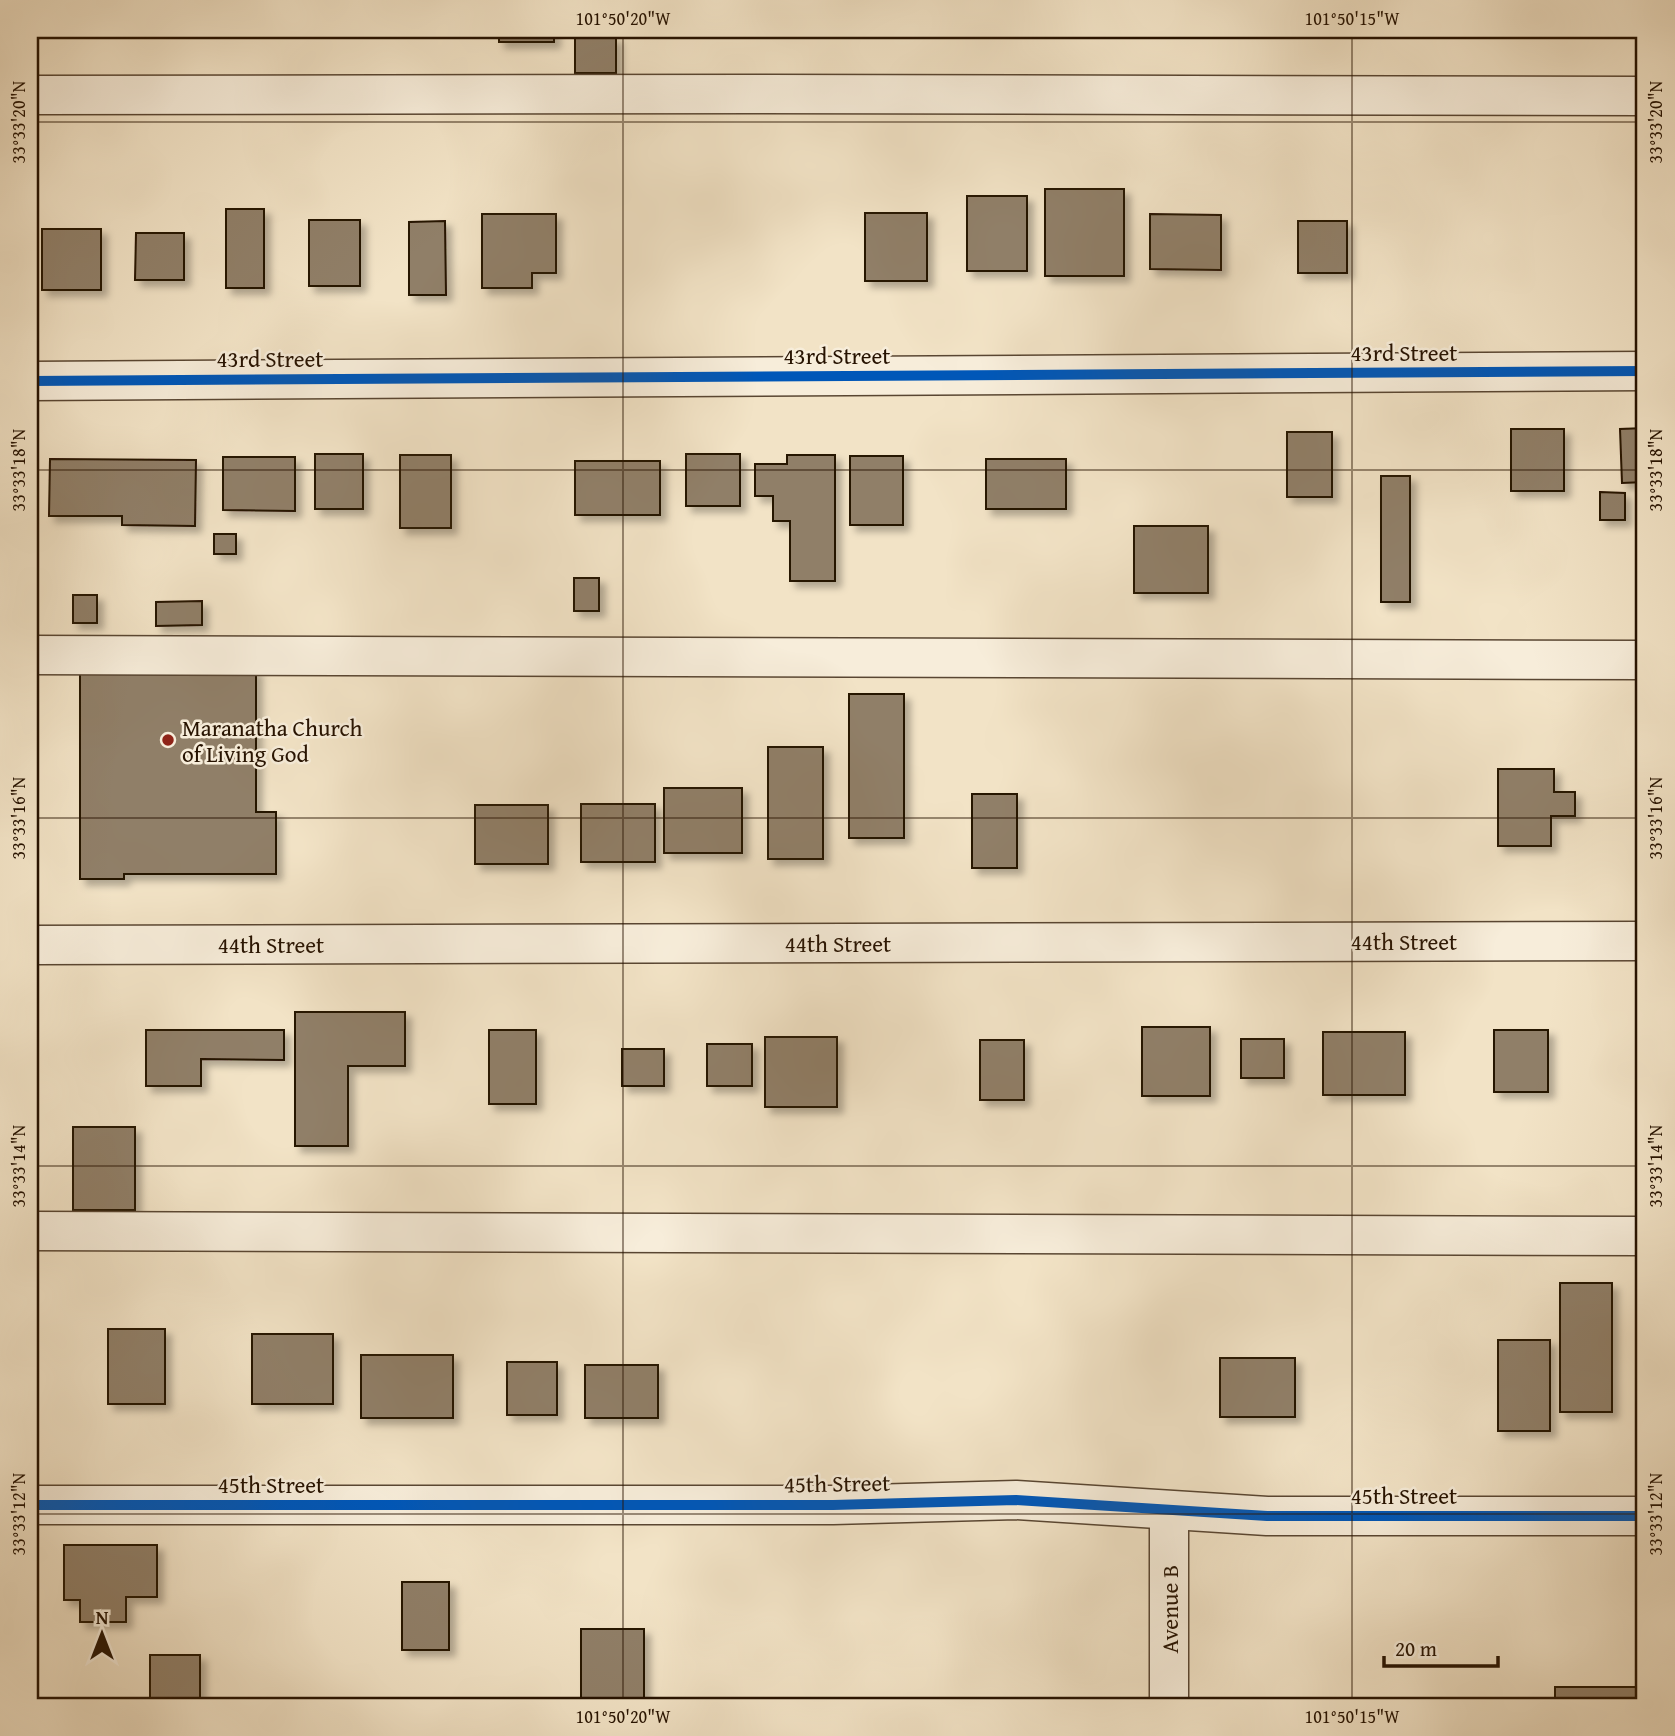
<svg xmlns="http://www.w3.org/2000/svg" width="1675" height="1736" font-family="'Gentium Book Plus',serif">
  <defs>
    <filter id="shadow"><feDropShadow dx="6" dy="6" stdDeviation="3.5" flood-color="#0004"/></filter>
  </defs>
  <rect width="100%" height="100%" fill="#f2e3c6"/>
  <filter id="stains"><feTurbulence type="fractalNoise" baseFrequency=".00286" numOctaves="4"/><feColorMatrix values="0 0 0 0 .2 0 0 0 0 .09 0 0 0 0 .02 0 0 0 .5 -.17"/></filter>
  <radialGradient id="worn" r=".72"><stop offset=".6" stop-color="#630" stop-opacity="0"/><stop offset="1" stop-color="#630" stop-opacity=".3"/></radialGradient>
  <!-- building -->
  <g fill="#907f67" stroke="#261200" stroke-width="2" filter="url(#shadow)">
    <rect x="499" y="30" width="55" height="12"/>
    <rect x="575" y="37" width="41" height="36"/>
    <rect x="1045" y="189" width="79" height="87"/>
    <rect x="967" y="196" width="60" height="75"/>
    <rect x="226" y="209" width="38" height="79"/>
    <rect x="865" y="213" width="62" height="68"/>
    <path d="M482,214H556V273H532V288H482Z"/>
    <path d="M1150,214L1221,215V270L1150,269Z"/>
    <rect x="309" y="220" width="51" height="66"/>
    <path d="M445,221L446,295H409V222Z"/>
    <rect x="1298" y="221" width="49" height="52"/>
    <rect x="42" y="229" width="59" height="61"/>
    <path d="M136,233H184V280H135Z"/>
    <path d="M1645,428V482L1622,483L1620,429Z"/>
    <rect x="1511" y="429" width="53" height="62"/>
    <rect x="1287" y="432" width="45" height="65"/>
    <rect x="315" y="454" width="48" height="55"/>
    <rect x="686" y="454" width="54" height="52"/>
    <rect x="400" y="455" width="51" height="73"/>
    <path d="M787,455H835V581H790V521H773V496H755V464H787Z"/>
    <rect x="850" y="456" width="53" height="69"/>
    <path d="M223,457H295V511L223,510Z"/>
    <path d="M50,459L196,460L195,526L122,525V516H49Z"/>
    <rect x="986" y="459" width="80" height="50"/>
    <rect x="575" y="461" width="85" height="54"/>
    <rect x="1381" y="476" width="29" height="126"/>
    <path d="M1600,492L1625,493V520H1600Z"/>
    <rect x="1134" y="526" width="74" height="67"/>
    <rect x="214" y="534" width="22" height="20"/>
    <rect x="574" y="578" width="25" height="33"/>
    <rect x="73" y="595" width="24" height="28"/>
    <path d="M202,601V625L156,626V602Z"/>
    <path d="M80,669H256V812H276V874H124V879H80Z"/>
    <rect x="849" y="694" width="55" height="144"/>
    <rect x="768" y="747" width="55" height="112"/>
    <path d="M1498,769H1554V792H1575V816H1551V846H1498Z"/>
    <rect x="664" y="788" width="78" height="65"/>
    <rect x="972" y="794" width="45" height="74"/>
    <rect x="581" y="804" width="74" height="58"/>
    <rect x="475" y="805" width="73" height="59"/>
    <path d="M295,1012H405V1066H348V1146H295Z"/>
    <rect x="1142" y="1027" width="68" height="69"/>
    <path d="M146,1030H284V1060L201,1059V1086H146Z"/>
    <rect x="489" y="1030" width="47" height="74"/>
    <rect x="1494" y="1030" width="54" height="62"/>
    <rect x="1323" y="1032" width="82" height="63"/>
    <rect x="765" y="1037" width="72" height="70"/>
    <rect x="1241" y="1039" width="43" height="39"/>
    <rect x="980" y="1040" width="44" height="60"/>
    <rect x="707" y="1044" width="45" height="42"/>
    <rect x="622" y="1049" width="42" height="37"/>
    <rect x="1644" y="1052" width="1" height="107"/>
    <rect x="73" y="1127" width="62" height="83"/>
    <rect x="1560" y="1283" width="52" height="129"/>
    <rect x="108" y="1329" width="57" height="75"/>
    <rect x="252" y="1334" width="81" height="70"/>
    <rect x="1498" y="1340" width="52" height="91"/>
    <rect x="361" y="1355" width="92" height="63"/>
    <rect x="1220" y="1358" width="75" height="59"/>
    <rect x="507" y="1362" width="50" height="53"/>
    <rect x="585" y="1365" width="73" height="53"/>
    <path d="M64,1545H157V1597H126V1622H80V1600H64Z"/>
    <rect x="402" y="1582" width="47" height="68"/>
    <path d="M581,1629H644V1704H726V1706H581Z"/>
    <rect x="150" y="1655" width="50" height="44"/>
    <rect x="1555" y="1687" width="90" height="19"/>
  </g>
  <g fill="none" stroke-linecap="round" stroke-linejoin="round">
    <!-- minor casing -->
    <g stroke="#594632" stroke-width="41">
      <g id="minor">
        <path d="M30,95L762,94L1645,96"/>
        <path d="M30,381L1645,371"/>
        <path d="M30,655L1645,660"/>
        <path d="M30,945L1645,941"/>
        <path d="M30,1231L1645,1236"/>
        <path d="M30,1505H833L1016,1500L1267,1516H1645"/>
        <path d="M1169,1511V1706"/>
      </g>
    </g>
    <!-- minor -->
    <use href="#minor" stroke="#f7edda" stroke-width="38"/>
    <!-- cycleway casing -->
    <g stroke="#f7edda" stroke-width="15">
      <g id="cycleway">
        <path d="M30,381L1645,371"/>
        <path d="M30,1505H833L1016,1500L1267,1516H1645"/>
      </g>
    </g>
    <!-- cycleway -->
    <use href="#cycleway" stroke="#0057b8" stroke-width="10"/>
  </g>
  <!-- ticks -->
  <path fill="none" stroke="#261200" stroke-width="2" stroke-opacity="0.45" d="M623,30V1706M1352,30V1706M30,122H1645M30,470H1645M30,818H1645M30,1166H1645M30,1514H1645"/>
  <!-- markers -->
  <circle fill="#8f2418" stroke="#f7edda" stroke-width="2.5" cx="168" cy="740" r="7"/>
  <g text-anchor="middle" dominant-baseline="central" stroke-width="5" stroke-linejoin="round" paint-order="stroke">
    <!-- street labels -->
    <g font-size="23" fill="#261200" stroke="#f7edda">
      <text x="1404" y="352">43rd Street</text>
      <text x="837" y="355">43rd Street</text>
      <text x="270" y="358">43rd Street</text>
      <text x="1404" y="941">44th Street</text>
      <text x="838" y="943">44th Street</text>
      <text x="271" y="944">44th Street</text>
      <text transform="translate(837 1483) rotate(-1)">45th Street</text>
      <text x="271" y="1484">45th Street</text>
      <text x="1404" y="1495">45th Street</text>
      <text transform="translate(1169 1609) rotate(-90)">Avenue B</text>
    </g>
    <!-- poi labels -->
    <g font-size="23" fill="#261200" stroke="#f7edda" text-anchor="start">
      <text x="182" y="727">Maranatha Church<tspan x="182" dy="26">of Living God</tspan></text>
    </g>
  </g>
  <!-- margin -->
  <rect width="1675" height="1736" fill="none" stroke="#f2e3c6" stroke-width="77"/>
  <!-- north arrow -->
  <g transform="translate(102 1634)" stroke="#f7edda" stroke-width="5" paint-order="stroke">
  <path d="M0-5L12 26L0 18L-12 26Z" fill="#261200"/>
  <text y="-10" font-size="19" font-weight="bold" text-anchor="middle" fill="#261200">N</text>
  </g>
  <!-- scale -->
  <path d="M1384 1656v10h114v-10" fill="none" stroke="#261200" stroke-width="3.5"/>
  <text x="1395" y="1656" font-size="21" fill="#261200" stroke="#f7edda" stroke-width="5" paint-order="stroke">20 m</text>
  <rect x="38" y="38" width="1598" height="1660" fill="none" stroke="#261200" stroke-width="2.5"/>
  <g font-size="18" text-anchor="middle" fill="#261200">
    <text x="623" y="25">101°50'20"W</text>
    <text x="1352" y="25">101°50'15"W</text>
    <text transform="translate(19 122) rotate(-90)" y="6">33°33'20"N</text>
    <text transform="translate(1656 122) rotate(-90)" y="6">33°33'20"N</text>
    <text transform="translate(19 470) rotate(-90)" y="6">33°33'18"N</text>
    <text transform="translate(1656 470) rotate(-90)" y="6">33°33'18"N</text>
    <text transform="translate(19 818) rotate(-90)" y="6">33°33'16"N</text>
    <text transform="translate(1656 818) rotate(-90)" y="6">33°33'16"N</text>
    <text transform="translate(19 1166) rotate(-90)" y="6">33°33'14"N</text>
    <text transform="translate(1656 1166) rotate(-90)" y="6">33°33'14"N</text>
    <text transform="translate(19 1514) rotate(-90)" y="6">33°33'12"N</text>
    <text transform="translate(1656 1514) rotate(-90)" y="6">33°33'12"N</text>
    <text x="623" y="1723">101°50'20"W</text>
    <text x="1352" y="1723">101°50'15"W</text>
  </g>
  <rect width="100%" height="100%" filter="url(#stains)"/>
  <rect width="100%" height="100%" fill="url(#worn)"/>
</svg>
